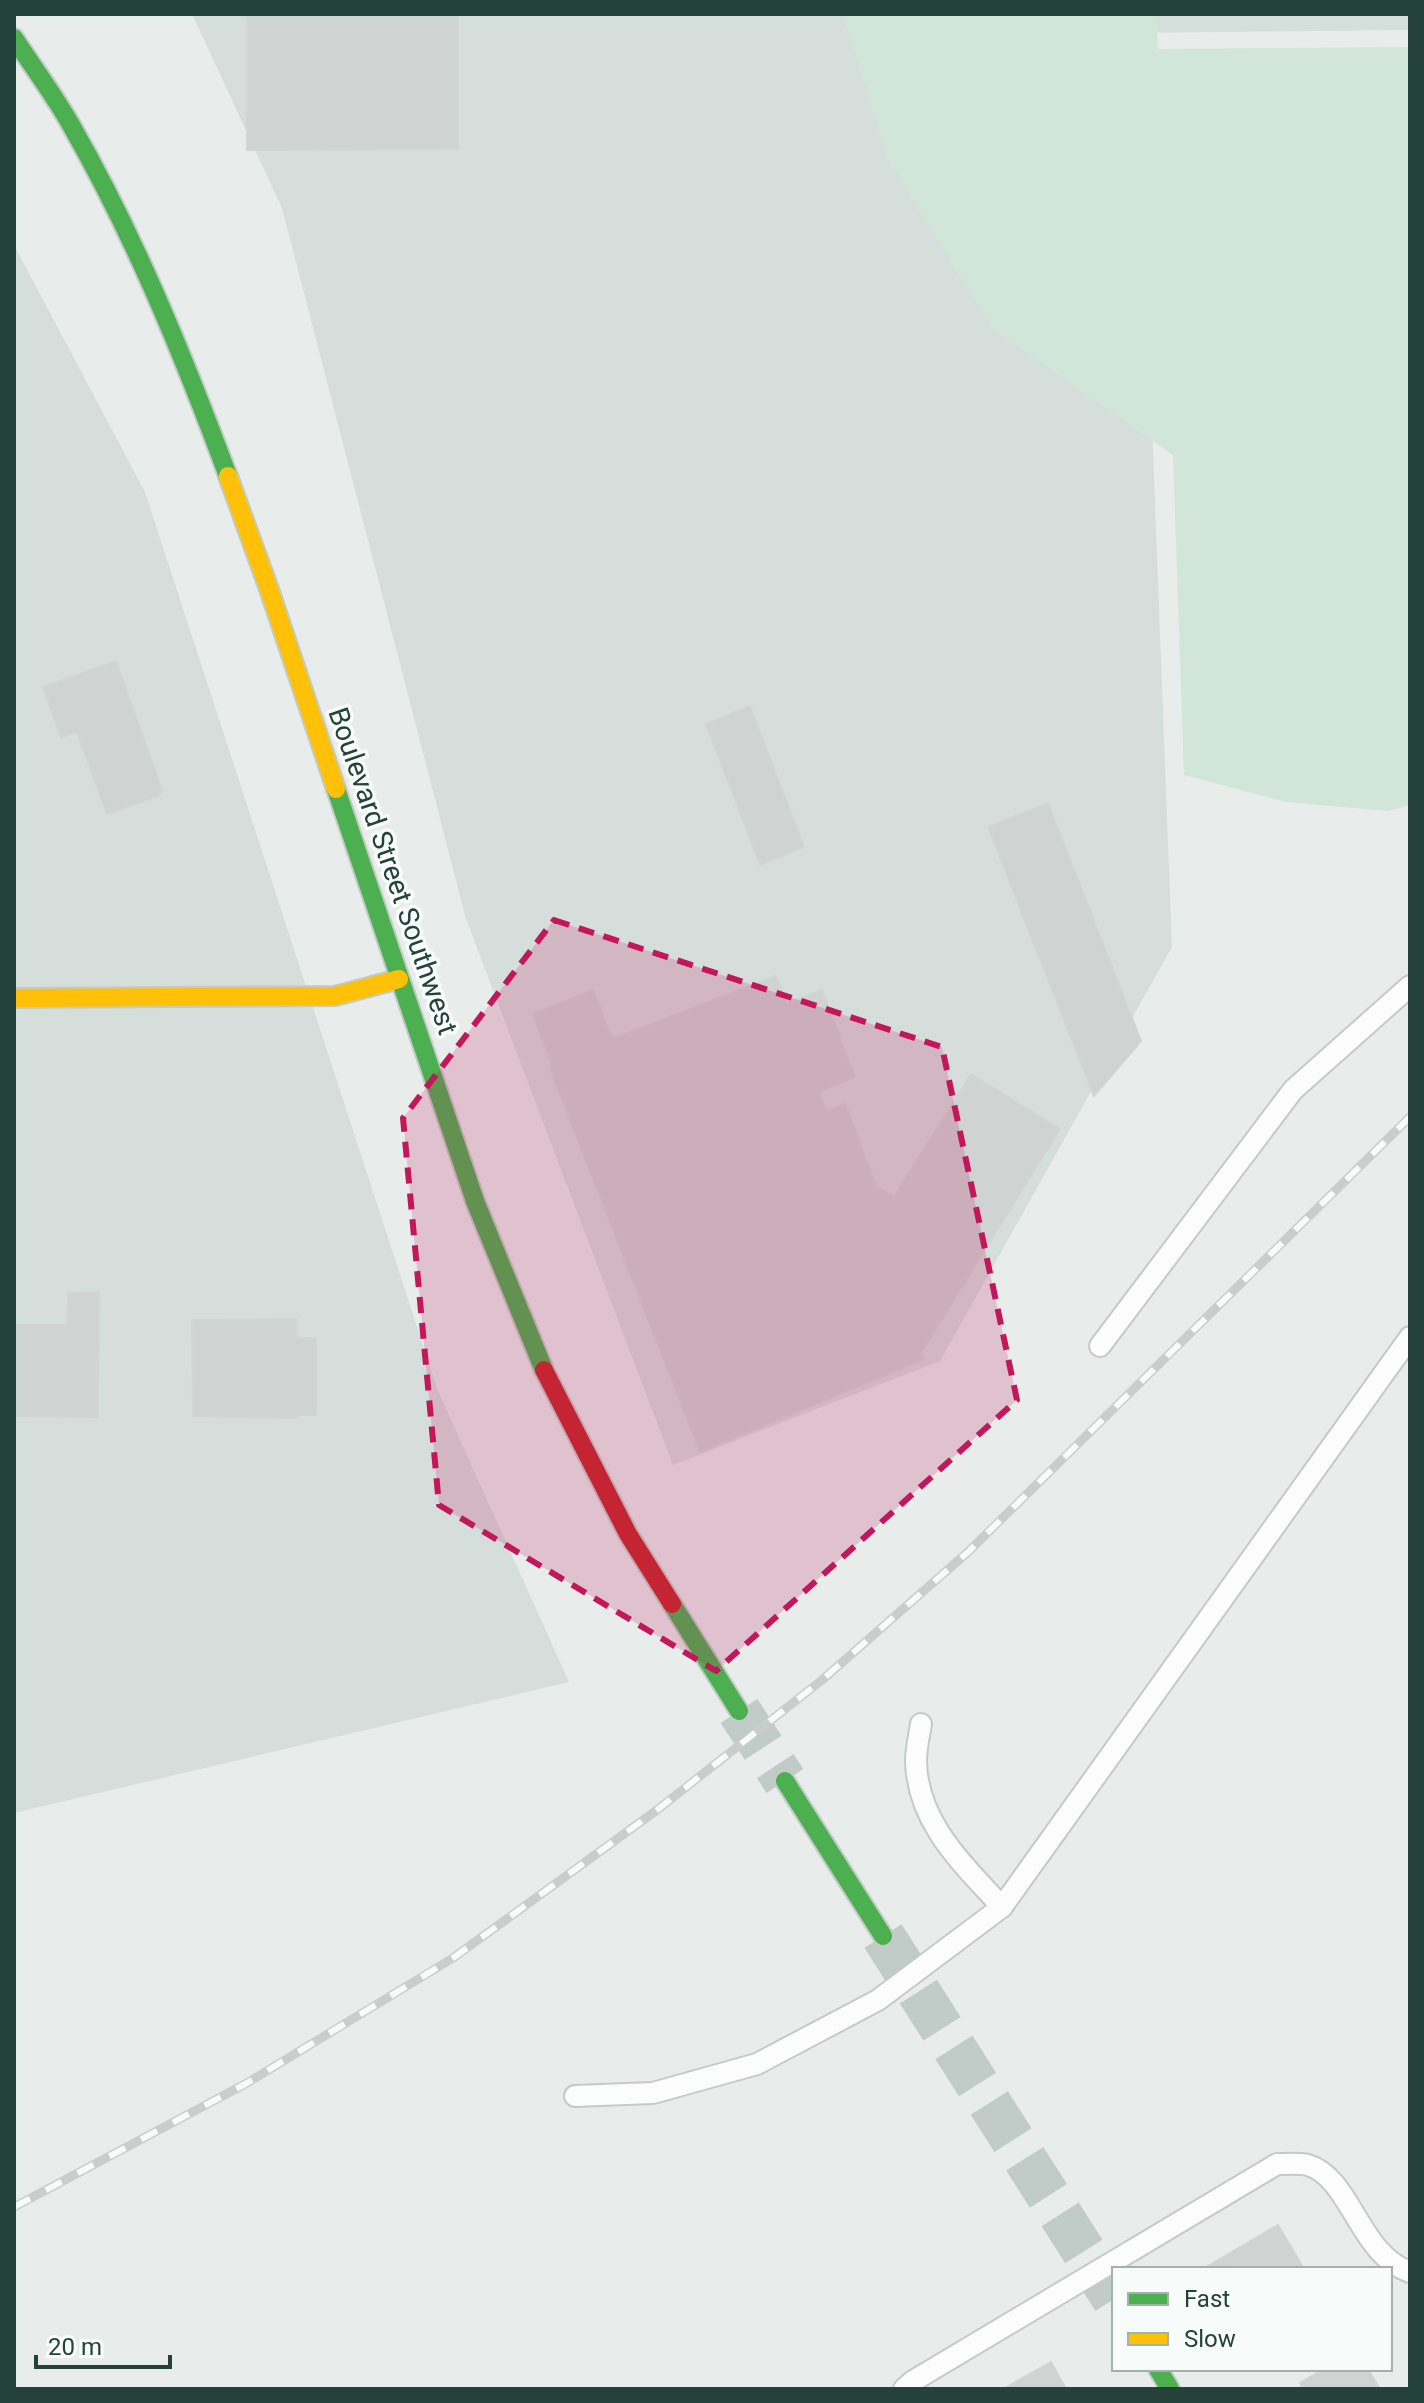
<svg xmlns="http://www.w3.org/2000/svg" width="1424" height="2403" font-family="Roboto,sans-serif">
  <rect width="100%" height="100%" fill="#e8edeb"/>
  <!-- built -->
  <g fill="#d6dedb">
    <path d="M192,14H1410V30L1137,33L1172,947L940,1361L673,1465L466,919L282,208Z"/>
    <path d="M14,245L145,492L438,1391L569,1682L14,1813Z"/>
  </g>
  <!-- green -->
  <path fill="#d1e6d8" d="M843,14H1156L1158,49L1410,47V805L1388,811L1286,802L1184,775L1173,455L993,329L887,158Z"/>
  <!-- building -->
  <g fill="#cfd4d2" stroke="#d1d6d4" stroke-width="2">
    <path d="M458,14V149L247,150V16L224,14Z"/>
    <path d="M116,661L162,790L158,796L107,814L77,732L61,737L43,687Z"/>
    <path d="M750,706L804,847L760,865L706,724Z"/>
    <path d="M1048,803L1141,1041L1094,1096L988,827Z"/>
    <path d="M776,976L787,1003L822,990L855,1077L819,1092L827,1111L845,1104L876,1186L894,1197L971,1074L1060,1129L921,1353L924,1359L700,1452L550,1068L552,1065L533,1014L593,990L612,1039Z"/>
    <path d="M99,1292L98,1417L14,1416V1325H67L68,1293Z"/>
    <path d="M297,1319V1338H316V1415H297V1418L193,1416L192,1320Z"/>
    <path d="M1278,2225L1304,2269H1203Z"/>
    <path d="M1051,2362L1066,2389H1003Z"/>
    <path d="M1324,2369H1368L1380,2389H1303L1300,2383Z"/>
  </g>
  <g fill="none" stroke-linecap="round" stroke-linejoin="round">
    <!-- secondary-tunnel -->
    <g stroke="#c1cbc8" stroke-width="44" stroke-dasharray="44 22" stroke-linecap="butt">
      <path d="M739,1711L785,1781"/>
      <path d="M883,1936L1114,2299"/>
    </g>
    <!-- lane casing -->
    <g stroke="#c5cac8" stroke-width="24">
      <g id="lane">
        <path d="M1100,1346L1293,1090L1410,986"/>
        <path d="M921,1724C919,1736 916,1749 916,1761C917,1823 964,1865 1002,1907"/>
        <path d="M575,2096L653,2093L757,2064L878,2000L1002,1907L1410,1337"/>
        <path d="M904,2389L913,2381L1277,2164C1286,2164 1299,2163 1308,2165C1351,2178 1359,2255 1410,2272"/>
      </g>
    </g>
    <!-- fast casing -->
    <g stroke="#c3cbc8" stroke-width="22">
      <g id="fast">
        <path d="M14,38C33,67 54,95 71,125C135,237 183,355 228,476"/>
        <path d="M336,789L475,1201L544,1370"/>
        <path d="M672,1604L739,1711"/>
        <path d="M785,1781L883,1936"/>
        <path d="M1158,2369L1170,2389"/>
      </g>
    </g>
    <!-- slow casing -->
    <g stroke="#c3cbc8" stroke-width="22">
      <g id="slow">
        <path d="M228,476L269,589L336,789"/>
        <path d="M14,998L335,996L399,979"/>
      </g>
    </g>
    <!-- jam casing -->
    <g stroke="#c3cbc8" stroke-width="22">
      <path id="jam" d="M544,1370L628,1534L672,1604"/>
    </g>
    <!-- lane -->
    <use href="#lane" stroke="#fcfcfc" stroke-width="20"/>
    <!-- fast -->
    <use href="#fast" stroke="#4caf50" stroke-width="18"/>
    <!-- slow -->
    <use href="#slow" stroke="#ffc107" stroke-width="18"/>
    <!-- jam -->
    <use href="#jam" stroke="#c62828" stroke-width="18"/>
    <!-- rail casing -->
    <g stroke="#c9cdcc" stroke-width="9">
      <path id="rail" d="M14,2207L247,2083L453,1958L657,1810L822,1680L968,1552L1410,1117"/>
    </g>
    <!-- rail -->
    <use href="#rail" stroke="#f7fbf9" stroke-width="6" stroke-dasharray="18" stroke-linecap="butt"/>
  </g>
  <!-- marked area -->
  <path fill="#c2185b" fill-opacity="0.2" stroke="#c2185b" stroke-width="6" stroke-dasharray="16 10" stroke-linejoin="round" d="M554,920L942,1047L1017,1400L716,1671L439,1505L403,1118Z"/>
  <g text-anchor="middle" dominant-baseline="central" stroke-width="7" stroke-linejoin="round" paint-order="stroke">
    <!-- street labels -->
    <g font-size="28" fill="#24423a" stroke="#f7fbf9">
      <text transform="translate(393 871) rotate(71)">Boulevard Street Southwest</text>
    </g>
  </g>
  <!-- border -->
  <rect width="1424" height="2403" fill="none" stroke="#24423a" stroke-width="32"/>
  <!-- legend -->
  <rect x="1112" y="2267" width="280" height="104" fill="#f7fbf9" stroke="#a3b1ad" stroke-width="2"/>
  <rect x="1128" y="2293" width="40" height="12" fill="#4caf50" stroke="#a3b1ad" stroke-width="2"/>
  <text x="1184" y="2307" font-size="24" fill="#24423a">Fast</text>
  <rect x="1128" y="2333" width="40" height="12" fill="#ffc107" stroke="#a3b1ad" stroke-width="2"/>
  <text x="1184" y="2347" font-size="24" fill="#24423a">Slow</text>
  <!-- scale -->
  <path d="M36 2355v12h134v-12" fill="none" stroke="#24423a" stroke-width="4"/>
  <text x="48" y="2355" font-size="24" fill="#24423a" stroke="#f7fbf9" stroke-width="6" paint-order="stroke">20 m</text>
</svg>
